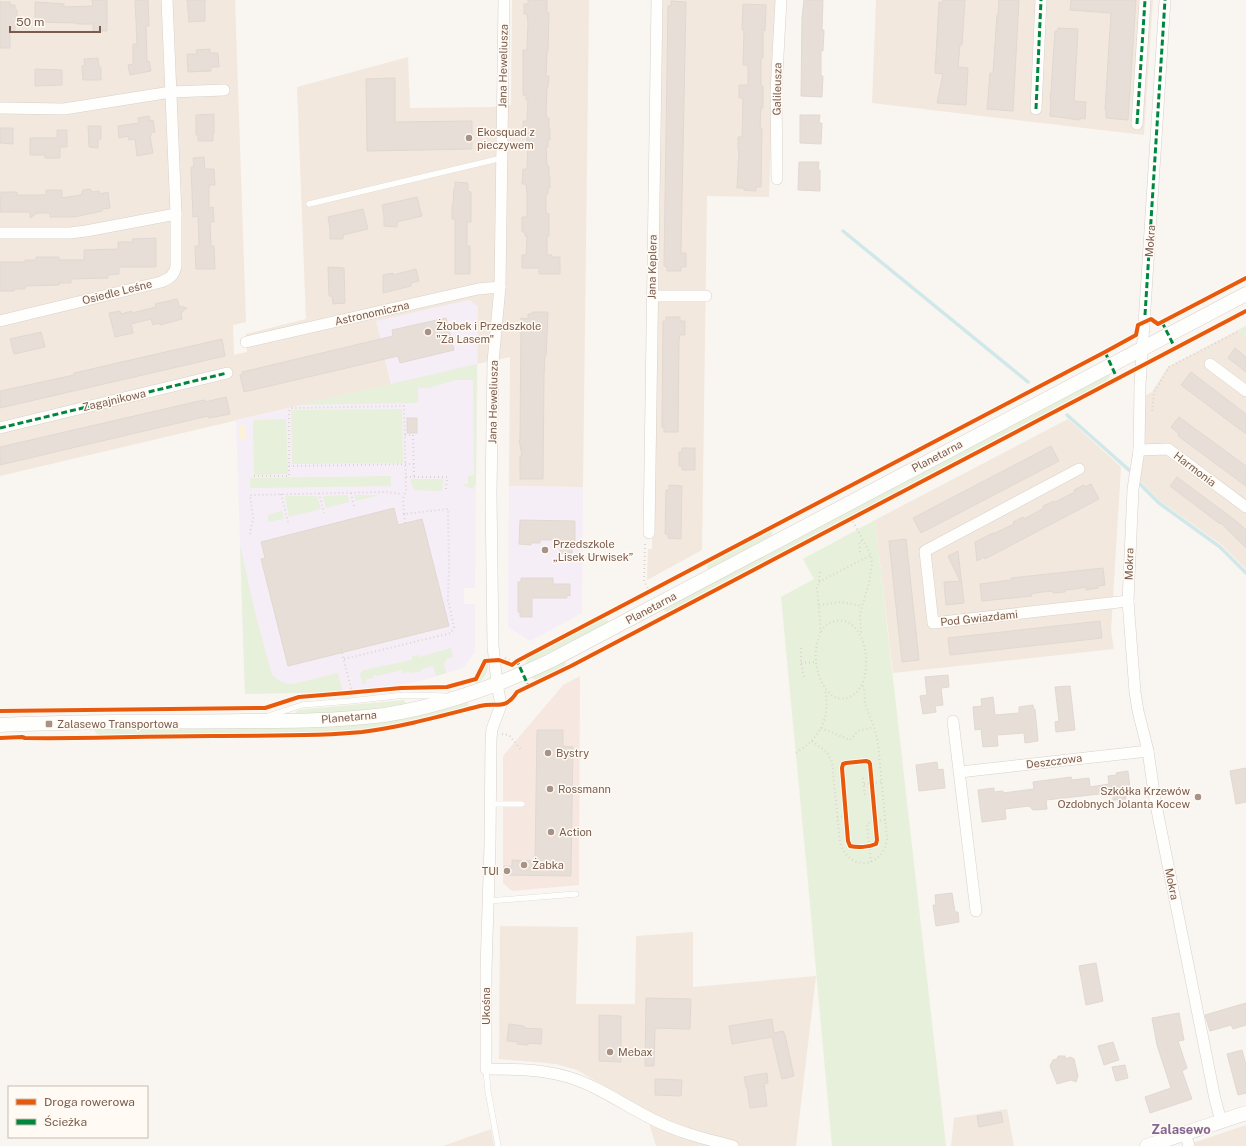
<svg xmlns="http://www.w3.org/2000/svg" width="1246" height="1146" font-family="'Public Sans',sans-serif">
  <rect width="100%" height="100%" fill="#f9f5f0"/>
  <!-- residential -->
  <g fill="#f2e8de">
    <path d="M0,0H235L246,322L233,325L234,355L247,352L246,334L306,319L297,87L408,57L410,108L491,107L511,105L512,0H589L583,487L509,486L510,357L477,364L478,307L385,359L391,384L0,476Z"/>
    <path d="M661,0H775L769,197L707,196L702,550L647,580L648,549H652Z"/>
    <path d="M876,0H1153L1144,135L872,103Z"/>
    <path d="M1246,326V569L1222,545L1160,501L1140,481L1146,395L1152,392L1168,367Z"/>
    <path d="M1068,419L1121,467L1111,631L1114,649L893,673L875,520Z"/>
    <path d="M500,926L578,927L576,1004H635L636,936L693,932V987L816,976L796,1146H656L645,1110L577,1070L556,1064L499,1059Z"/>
    <path d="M1007,1109L1014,1146H951L954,1118Z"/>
    <path d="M1246,1125V1146H1184Z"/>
    <path d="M491,1129L494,1146H443Z"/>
  </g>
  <!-- commercial -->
  <path fill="#f6e8e1" d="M580,676L579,885L512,891L503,883V756L563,685Z"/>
  <!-- education -->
  <g fill="#f6eef6">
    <path d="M469,300L478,306L475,588H464V604H475V652L463,668L424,680L386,688L352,692L245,694L236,420L391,384L376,321Z"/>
    <path d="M509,486L583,487L582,613L530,641L508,627Z"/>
  </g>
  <!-- green -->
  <g fill="#e7f0db">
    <path d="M1246,326V338L1236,331Z"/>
    <path d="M477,364L476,485H474V489L467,487L463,484H468V476L474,475L473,380H455L429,388H418V403L299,405Z"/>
    <path d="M1109,374L1110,377L1108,380L667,612L662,609Z"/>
    <path d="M402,409L403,463L292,464L291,410Z"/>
    <path d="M286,419L288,474L254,475L253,420Z"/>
    <path d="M391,476V486L250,488V478Z"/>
    <path d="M410,479H443L442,491L414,490Z"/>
    <path d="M348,495L349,502L326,508L323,496Z"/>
    <path d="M354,495H380L356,501Z"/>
    <path d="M285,496H317L321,509L289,517Z"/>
    <path d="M282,511L284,519L268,522V515Z"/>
    <path d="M875,520L946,1146H832L808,882L781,597L814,579L803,559Z"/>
    <path d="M771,531L772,533V536L708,570L707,567L709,564Z"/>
    <path d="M240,545L256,616L272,675C279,681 283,684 292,684L338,673L343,692L245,694Z"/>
    <path d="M604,619L607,620L609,622L525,665L527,659Z"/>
    <path d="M451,648L453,657L447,659L444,663L446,673L436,676L433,666L422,669V671L411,673L410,672L403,673L401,670L377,676L376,675H373V678L365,680L366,684H363L360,674L363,670L412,660V656L418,655L419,657Z"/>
    <path d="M565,660L566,664L564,666L538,680L534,679L531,677Z"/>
    <path d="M485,663H488C489,673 483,680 475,685Z"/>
    <path d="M404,700L405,702V704L352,712L297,714L296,712L298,710Z"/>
    <path d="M468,701V705L465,708L427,718L394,725L356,730L319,732L99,735L96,733L94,730L258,728L324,727L360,724Z"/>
  </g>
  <!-- sand -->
  <rect fill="#fbf2d9" x="240" y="425" width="6" height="14"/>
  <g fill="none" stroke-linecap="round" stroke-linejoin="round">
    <!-- stream -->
    <g stroke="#d0e8ea" stroke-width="3.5">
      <path d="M843,231L1028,382"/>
      <path d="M1067,415L1129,470"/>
      <path d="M1140,484L1159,503L1220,547L1246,573"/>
    </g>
  </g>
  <!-- building -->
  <g fill="#e6ded7" stroke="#e2d8d2">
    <path d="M92,0H107V31H93V24H77V23L35,22V2L64,4V7L93,6Z"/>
    <path d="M135,0H148L149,26H146L147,62L149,61L151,71L130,75L128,65L133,64V44H137Z"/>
    <path d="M187,0H205V21L189,22Z"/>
    <path d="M528,0H547V13H549L548,51H547L546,76H549L548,87H547L546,113L547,118H549V129H550V140H548V147H546L547,166H549V177H550V188H548V194H546V213L549,214V236H547V255H552V257H560V274H539V268H522V255H526L527,236H525V232H522V217H527V193L526,184H522L523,169H527L528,145L526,136H523V121H527L528,100H526V96L523,95V50H527L528,23L527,14H524V4H528Z"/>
    <path d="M804,0H823L822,30H824L823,51H821V76H823L822,97L801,96L802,17Z"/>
    <path d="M943,0H965L962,45H960L958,67L968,68L966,105L937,103L943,74L935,73L939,2L942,3Z"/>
    <path d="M999,0H1019L1013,111L987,109L990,73H993L997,15H998Z"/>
    <path d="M1071,0H1136L1128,120L1106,118V110H1105L1111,13L1070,10Z"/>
    <path d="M671,1L686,2L681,249V253H686V267H681V271H667V267L664,266L668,6H671Z"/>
    <path d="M0,2H10V5H15V10H17V23H15V31H10V48H0Z"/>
    <path d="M743,4L766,5L765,31L763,30V58H761V86H763V108H761L760,128H762L761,187H756V191L744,190V188H737L739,150H738V137H742L743,98H739V85H748V65H743L744,30H742Z"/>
    <path d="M1058,28L1078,29L1074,101L1086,102L1085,119L1080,118V120L1050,116L1051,100H1050L1051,91L1055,31H1058Z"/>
    <path d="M210,49V53H218L219,67H211V71L188,72L187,54H197L196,50Z"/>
    <path d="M98,58L99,67H101V80H83L82,66H85L84,59Z"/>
    <path d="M35,69L62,70V85L35,86Z"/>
    <path d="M395,78V122L472,121V149L367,151L366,79Z"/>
    <path d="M214,114V134H213V141H198V135H196V115Z"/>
    <path d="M800,115H820L819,123H822L821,144L800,143Z"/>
    <path d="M149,116L150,121L153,120L155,132L151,133V136H150L153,153L137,156L135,139L129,140L128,136L119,138L118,126L139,123L138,118Z"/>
    <path d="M88,126H101V139H98V148L89,147Z"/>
    <path d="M0,128H13V144L0,143Z"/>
    <path d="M57,130H67V147H60V158H45V155H30V138H57Z"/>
    <path d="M204,157L205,169H214L215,185H209V208L213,207L214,222H210L211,246H214L215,269H196L195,246H199L198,216L193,217L191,167H194L193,158Z"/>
    <path d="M799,162H819L818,170H820V191L798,190Z"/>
    <path d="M455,182L468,183V191L471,192V222H467V246H470V274H455V219H452V205H453L454,188H455Z"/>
    <path d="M90,189L93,192L99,191V194L108,192L110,208L102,209V211L74,217H50V213H37L30,218V212H0L1,192H17V195H46V190H62V198L81,195L83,190Z"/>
    <path d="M417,197L422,216L397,222V227L384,226V216L382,205Z"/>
    <path d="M363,209L368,229L343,235V239H330V228L328,217Z"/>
    <path d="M156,238V267H119V274L108,275V278L71,279V283H59V285L25,286V289H14V291H0V262H25V260H36V257H59V260H84V250L118,249V242H133L132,239Z"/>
    <path d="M328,267L344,268L345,303L333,304L332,296H329Z"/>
    <path d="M416,269L419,281L411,283V286L383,293V275L393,273V275Z"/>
    <path d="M177,299L179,306L187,308L181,313L182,319L160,325V323L153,325L151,319L131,324L133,333L115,337L109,313L120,311L121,314L132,311V313L156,307L155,304Z"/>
    <path d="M532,312H548L546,356H545L544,375L543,479H520V456H522L519,440H520L521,318L528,319V314H532Z"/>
    <path d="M666,317H680V321H685V335H680L679,339L678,432H664V427H662L663,321H666Z"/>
    <path d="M446,318L454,350L400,363L398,356L244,392L240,375H242V372L393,336L392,330Z"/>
    <path d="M41,332L45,347L14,354L10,339Z"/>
    <path d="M222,339L225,356L0,408V391L74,375V373Z"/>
    <path d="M1235,348L1246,357V372L1228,358Z"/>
    <path d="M1191,372L1246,414V434L1181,385Z"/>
    <path d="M226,397L230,414L209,418L208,416L0,465V447L199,401L205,400V402Z"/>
    <path d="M1179,417L1246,466V486L1178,436L1179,434L1171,427Z"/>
    <rect x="407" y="418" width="10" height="15"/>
    <path d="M1051,446L1059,461L921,533L913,518Z"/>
    <path d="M682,448H695V470H682V466H679V452H682Z"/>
    <path d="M1177,477L1236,521L1246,530V548L1221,523L1220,524L1170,486Z"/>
    <path d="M1091,484L1099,499L985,559L984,557L977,561L975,542L993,533V534L1014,524L1013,522L1023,517L1024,519L1044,508L1043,506L1054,501L1055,502L1075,492L1074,490L1084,485L1085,487Z"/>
    <path d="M669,485L682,486L681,539L668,538V534H665L666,490H669Z"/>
    <path d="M394,508L398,525L422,519L449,626L288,666L261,559L265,558L261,542Z"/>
    <path d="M520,520L575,521V543H572V553H560V540H540V543H531V545L519,544Z"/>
    <path d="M906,539L919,660L902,662L889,541Z"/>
    <path d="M958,551L964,603L946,605L944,582L960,581L948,556Z"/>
    <path d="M1103,568L1105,585L1098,586V588L1086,590V587L1075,589L1065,590V592L1053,593V591L1042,592L1031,594L1032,596L982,601L980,584L1011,580V578Z"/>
    <path d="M521,578H553V584H570V596L567,595V598H532V617H520V612H518V582H521Z"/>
    <path d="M1100,621L1102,638L950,655L948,638Z"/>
    <path d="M948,675L949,687L941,688L943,705L935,706L936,712L923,714L920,696L927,695L925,677Z"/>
    <path d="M1070,686L1075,730L1056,732L1055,722L1059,721L1055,687Z"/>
    <path d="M993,697L995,715L1019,713V707L1033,705L1034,710L1035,709L1038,741L1025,743L1024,733L997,735L998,746L983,747L981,729L975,730L973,707L982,706L981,699Z"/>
    <path d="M537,730H563V746L573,747L571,876L504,875V866H512V860L535,861Z"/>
    <path d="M937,762L938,770L943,769L945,788L919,791L916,765Z"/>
    <path d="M1246,768V802L1236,804L1230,771Z"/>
    <path d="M1128,771L1130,787H1125L1126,799L1113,800V793H1108L1046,800L1047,809L1033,810L1029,806L1005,809L1006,819L982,822L978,790L994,788V792L1003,791V793L1034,789L1033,782L1071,777L1072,780L1089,778L1090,787L1109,784L1108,776L1117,775L1116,773Z"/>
    <path d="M952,893L955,912H958L959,922L936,926L933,905H936L935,895Z"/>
    <path d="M1096,963L1103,1001L1086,1005L1079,966Z"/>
    <path d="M646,998L691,999L690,1029L655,1028L654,1066H645Z"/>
    <path d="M1246,1003V1025L1233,1029L1231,1025L1210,1031L1205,1015Z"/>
    <path d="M1179,1013L1184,1040L1178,1041L1187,1068L1182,1071L1192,1099L1150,1113L1145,1097L1171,1088L1157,1045L1152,1018Z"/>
    <path d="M599,1015L621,1016V1062L599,1061Z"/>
    <path d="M772,1019L774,1033L783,1031L785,1035L794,1076L782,1079L772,1037L732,1044L729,1026Z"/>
    <path d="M509,1024L524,1026V1028L542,1029L541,1044L528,1043V1045L517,1044L518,1042L507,1041Z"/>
    <path d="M1113,1042L1119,1060L1104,1065L1098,1046Z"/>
    <path d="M1242,1050L1246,1065V1093L1238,1095L1227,1054Z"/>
    <path d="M1058,1056H1065L1066,1059L1070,1057L1074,1059L1078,1076L1076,1082L1071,1080L1057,1084L1050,1066L1053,1060L1057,1059Z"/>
    <path d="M1125,1065L1128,1078L1116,1081L1112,1067Z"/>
    <path d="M767,1073L768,1083L764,1084L767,1106L750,1108L747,1087H746L744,1077Z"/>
    <path d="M655,1079L682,1080L681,1096L655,1095Z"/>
    <path d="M1001,1112L1003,1122L979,1127L977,1116Z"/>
  </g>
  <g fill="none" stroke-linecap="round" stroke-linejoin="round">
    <!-- service casing -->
    <g stroke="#d7d1cb" stroke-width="6">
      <g id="service">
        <path d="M309,204L502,158"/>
        <path d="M268,716L302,705L350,701L405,695L444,696"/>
        <path d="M490,804H522"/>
        <path d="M488,901L576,894"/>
        <path d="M486,1069L488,1091L498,1146"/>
      </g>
    </g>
    <!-- minor casing -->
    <g stroke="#d7d1cb" stroke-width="12">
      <g id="minor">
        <path d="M504,0L500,287L493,362L491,494L493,646L497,684L501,705L492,729L491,739L490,844L486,969V1069C513,1069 541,1069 568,1077C598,1086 624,1105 652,1119C677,1132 705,1139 733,1146"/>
        <path d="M1165,0L1140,385L1139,450L1133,489L1128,601L1135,692L1138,711L1148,751L1155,800L1215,1099L1221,1121"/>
        <path d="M0,108L64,109L171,92L224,90"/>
        <path d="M1036,109L1041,0"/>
        <path d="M1137,124L1145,0"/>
        <path d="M777,179L776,92L781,0"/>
        <path d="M0,233H70L86,231L176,214"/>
        <path d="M652,296H706"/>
        <path d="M0,321L161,282C170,278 174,276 176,266V214L167,0"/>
        <path d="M246,342L478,289L500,287"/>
        <path d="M1210,364L1246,391"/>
        <path d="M0,428L227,373"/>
        <path d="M1139,450L1168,449L1246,507"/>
        <path d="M1079,469L925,551L933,623L1128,601"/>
        <path d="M649,533L657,0"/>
        <path d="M953,721L976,911"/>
        <path d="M960,772L1148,751"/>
        <path d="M1185,1133L1189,1146"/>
      </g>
    </g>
    <!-- tertiary casing -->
    <g stroke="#d7d1cb" stroke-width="15">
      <g id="tertiary">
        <path d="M0,725C80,721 161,722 242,721C289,721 337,721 384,715C442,706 497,686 550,661L1246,294"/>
        <path d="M1147,1146L1246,1113"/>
      </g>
    </g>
    <!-- path -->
    <g stroke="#dcd5d0" stroke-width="2" stroke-dasharray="1 3" stroke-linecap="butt">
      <path d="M1152,411L1154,392L1169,367L1237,332"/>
      <path d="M405,435H413L414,477"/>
      <path d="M289,466L414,464"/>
      <path d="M254,476H289V411L291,408L404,406L406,490L403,499L404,514"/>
      <path d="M406,477H447L446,489"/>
      <path d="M319,493L324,513"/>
      <path d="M351,493L354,506"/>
      <path d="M281,494L288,522"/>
      <path d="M851,518L871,555L872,564L869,583L862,606L860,615L861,632L859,634"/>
      <path d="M250,534L253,518L250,495L386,492L402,494"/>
      <path d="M645,544L644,581L650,592"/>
      <path d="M860,552L859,542L863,540"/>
      <path d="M820,572L819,582L817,588C818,601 821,622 820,634C819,637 818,640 817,643C816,649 815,655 816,661C817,679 831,709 853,695C876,681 868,615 836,621C828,622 823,627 820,634"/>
      <path d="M819,582L871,555"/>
      <path d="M819,605L841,602L862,606"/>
      <path d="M801,648V663L804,677"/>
      <path d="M341,649L352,692"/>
      <path d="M505,658L511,661H517"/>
      <path d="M344,659L451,633L454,627L448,600L449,567L448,509L404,514L405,523"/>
      <path d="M801,663L816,662"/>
      <path d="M821,728L850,740L858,731L874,727"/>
      <path d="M502,734L509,735L522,751"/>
      <path d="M812,741L827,752L832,762L840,842C847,871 883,870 887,839L878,743L874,727L865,704L864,688L862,685"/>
      <path d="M796,753C820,738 831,718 825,690"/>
      <path d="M863,778L865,797"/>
      <path d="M864,784L882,782"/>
      <path d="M837,817L846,816"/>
      <path d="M871,862L867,824L870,822L885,820"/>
    </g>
    <!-- service -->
    <use href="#service" stroke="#fefefd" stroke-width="5.5"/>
    <!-- minor -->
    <use href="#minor" stroke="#fefefd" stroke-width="11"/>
    <!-- tertiary -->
    <use href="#tertiary" stroke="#fefefd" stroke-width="14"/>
    <!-- quiet -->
    <g stroke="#00873e" stroke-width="3" stroke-dasharray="6 3" stroke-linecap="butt">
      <path d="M1036,109L1041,0"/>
      <path d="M1137,124L1145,0"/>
      <path d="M1145,315L1165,0"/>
      <path d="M1162,322L1175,348"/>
      <path d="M1105,352L1117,378"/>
      <path d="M0,428L227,373"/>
      <path d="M519,660L517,661L529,687"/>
    </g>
    <!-- cycleway casing -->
    <g stroke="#fffaf3" stroke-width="6">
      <g id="cycleway">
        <path d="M0,711L265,708L299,697L347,693L401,688L447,687L476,679L485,661L499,660L512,665L517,661L1105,352L1136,335L1138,325L1151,319L1158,324L1246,278"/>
        <path d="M0,738L22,737L25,738C88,739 150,736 213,736C262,735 313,737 362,732C402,727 441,716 480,706C497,702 505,711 517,692L571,666L1246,311"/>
        <path d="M866,761L869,762L870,764L877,840L876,844C869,847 858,848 850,846L848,841L842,768L843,764L846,763Z"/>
      </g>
    </g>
    <!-- cycleway -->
    <use href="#cycleway" stroke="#e8590c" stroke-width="4"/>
  </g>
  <!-- markers -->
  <g fill="#a69286" stroke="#fffaf3" stroke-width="1.5">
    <circle cx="469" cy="138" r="4"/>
    <circle cx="428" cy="332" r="4"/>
    <circle cx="545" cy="550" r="4"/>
    <rect x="45" y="720" width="8" height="8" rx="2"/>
    <circle cx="548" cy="753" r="4"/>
    <circle cx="550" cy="789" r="4"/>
    <circle cx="1198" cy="797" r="4"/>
    <circle cx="551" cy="832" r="4"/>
    <circle cx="524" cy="865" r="4"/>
    <circle cx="507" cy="871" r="4"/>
    <circle cx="610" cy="1052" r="4"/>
  </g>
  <g text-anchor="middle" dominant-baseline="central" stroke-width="3" stroke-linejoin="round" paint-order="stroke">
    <!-- street labels -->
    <g font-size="11" fill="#7a5c4d" stroke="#fffaf3">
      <text transform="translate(503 66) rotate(-89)">Jana Heweliusza</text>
      <text transform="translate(777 89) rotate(-89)">Galileusza</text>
      <text transform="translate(1150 241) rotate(-86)">Mokra</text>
      <text transform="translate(652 267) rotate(-89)">Jana Keplera</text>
      <text transform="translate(117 292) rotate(-14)">Osiedle Leśne</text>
      <text transform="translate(372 313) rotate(-13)">Astronomiczna</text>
      <text transform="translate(114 400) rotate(-13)">Zagajnikowa</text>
      <text transform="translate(493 402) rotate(-89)">Jana Heweliusza</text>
      <text transform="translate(937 456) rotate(-28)">Planetarna</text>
      <text transform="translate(1195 469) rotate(37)">Harmonia</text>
      <text transform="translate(1129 564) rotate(-88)">Mokra</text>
      <text transform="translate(651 608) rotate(-28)">Planetarna</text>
      <text transform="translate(979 618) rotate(-6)">Pod Gwiazdami</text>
      <text transform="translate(349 717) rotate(-5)">Planetarna</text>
      <text transform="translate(1054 761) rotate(-7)">Deszczowa</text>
      <text transform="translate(1172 884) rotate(79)">Mokra</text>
      <text transform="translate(486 1006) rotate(-90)">Ukośna</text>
    </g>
    <!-- poi labels -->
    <g font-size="11" fill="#7a5c4d" stroke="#fffaf3" text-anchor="start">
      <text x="477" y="132">Ekosquad z<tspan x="477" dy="13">pieczywem</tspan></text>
      <text x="436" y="326">Żłobek i Przedszkole<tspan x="436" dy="13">"Za Lasem"</tspan></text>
      <text x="553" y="544">Przedszkole<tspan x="553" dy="13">„Lisek Urwisek”</tspan></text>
      <text x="57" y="724">Zalasewo Transportowa</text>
      <text x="556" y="753">Bystry</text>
      <text x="558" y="789">Rossmann</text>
      <text x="1190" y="791" text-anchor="end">Szkółka Krzewów<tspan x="1190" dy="13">Ozdobnych Jolanta Kocew</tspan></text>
      <text x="559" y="832">Action</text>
      <text x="532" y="865">Żabka</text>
      <text x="499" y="871" text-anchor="end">TUI</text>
      <text x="618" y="1052">Mebax</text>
    </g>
    <!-- quarter labels -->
    <g font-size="13" font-weight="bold" fill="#846695" stroke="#fffaf3">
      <text x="1181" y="1129">Zalasewo</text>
    </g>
  </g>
  <!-- legend -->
  <rect x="8" y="1086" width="140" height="52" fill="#fffaf3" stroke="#cabbb1"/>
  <rect x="16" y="1099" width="20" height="6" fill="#e8590c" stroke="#cabbb1"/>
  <text x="44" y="1106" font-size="12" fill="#7a5c4d">Droga rowerowa</text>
  <rect x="16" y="1119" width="20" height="6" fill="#00873e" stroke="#cabbb1"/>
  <text x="44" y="1126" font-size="12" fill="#7a5c4d">Ścieżka</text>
  <!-- scale -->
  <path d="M10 26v6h90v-6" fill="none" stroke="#7a5c4d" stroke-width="2"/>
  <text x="16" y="26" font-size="12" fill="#7a5c4d" stroke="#fffaf3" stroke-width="3" paint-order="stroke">50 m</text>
</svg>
